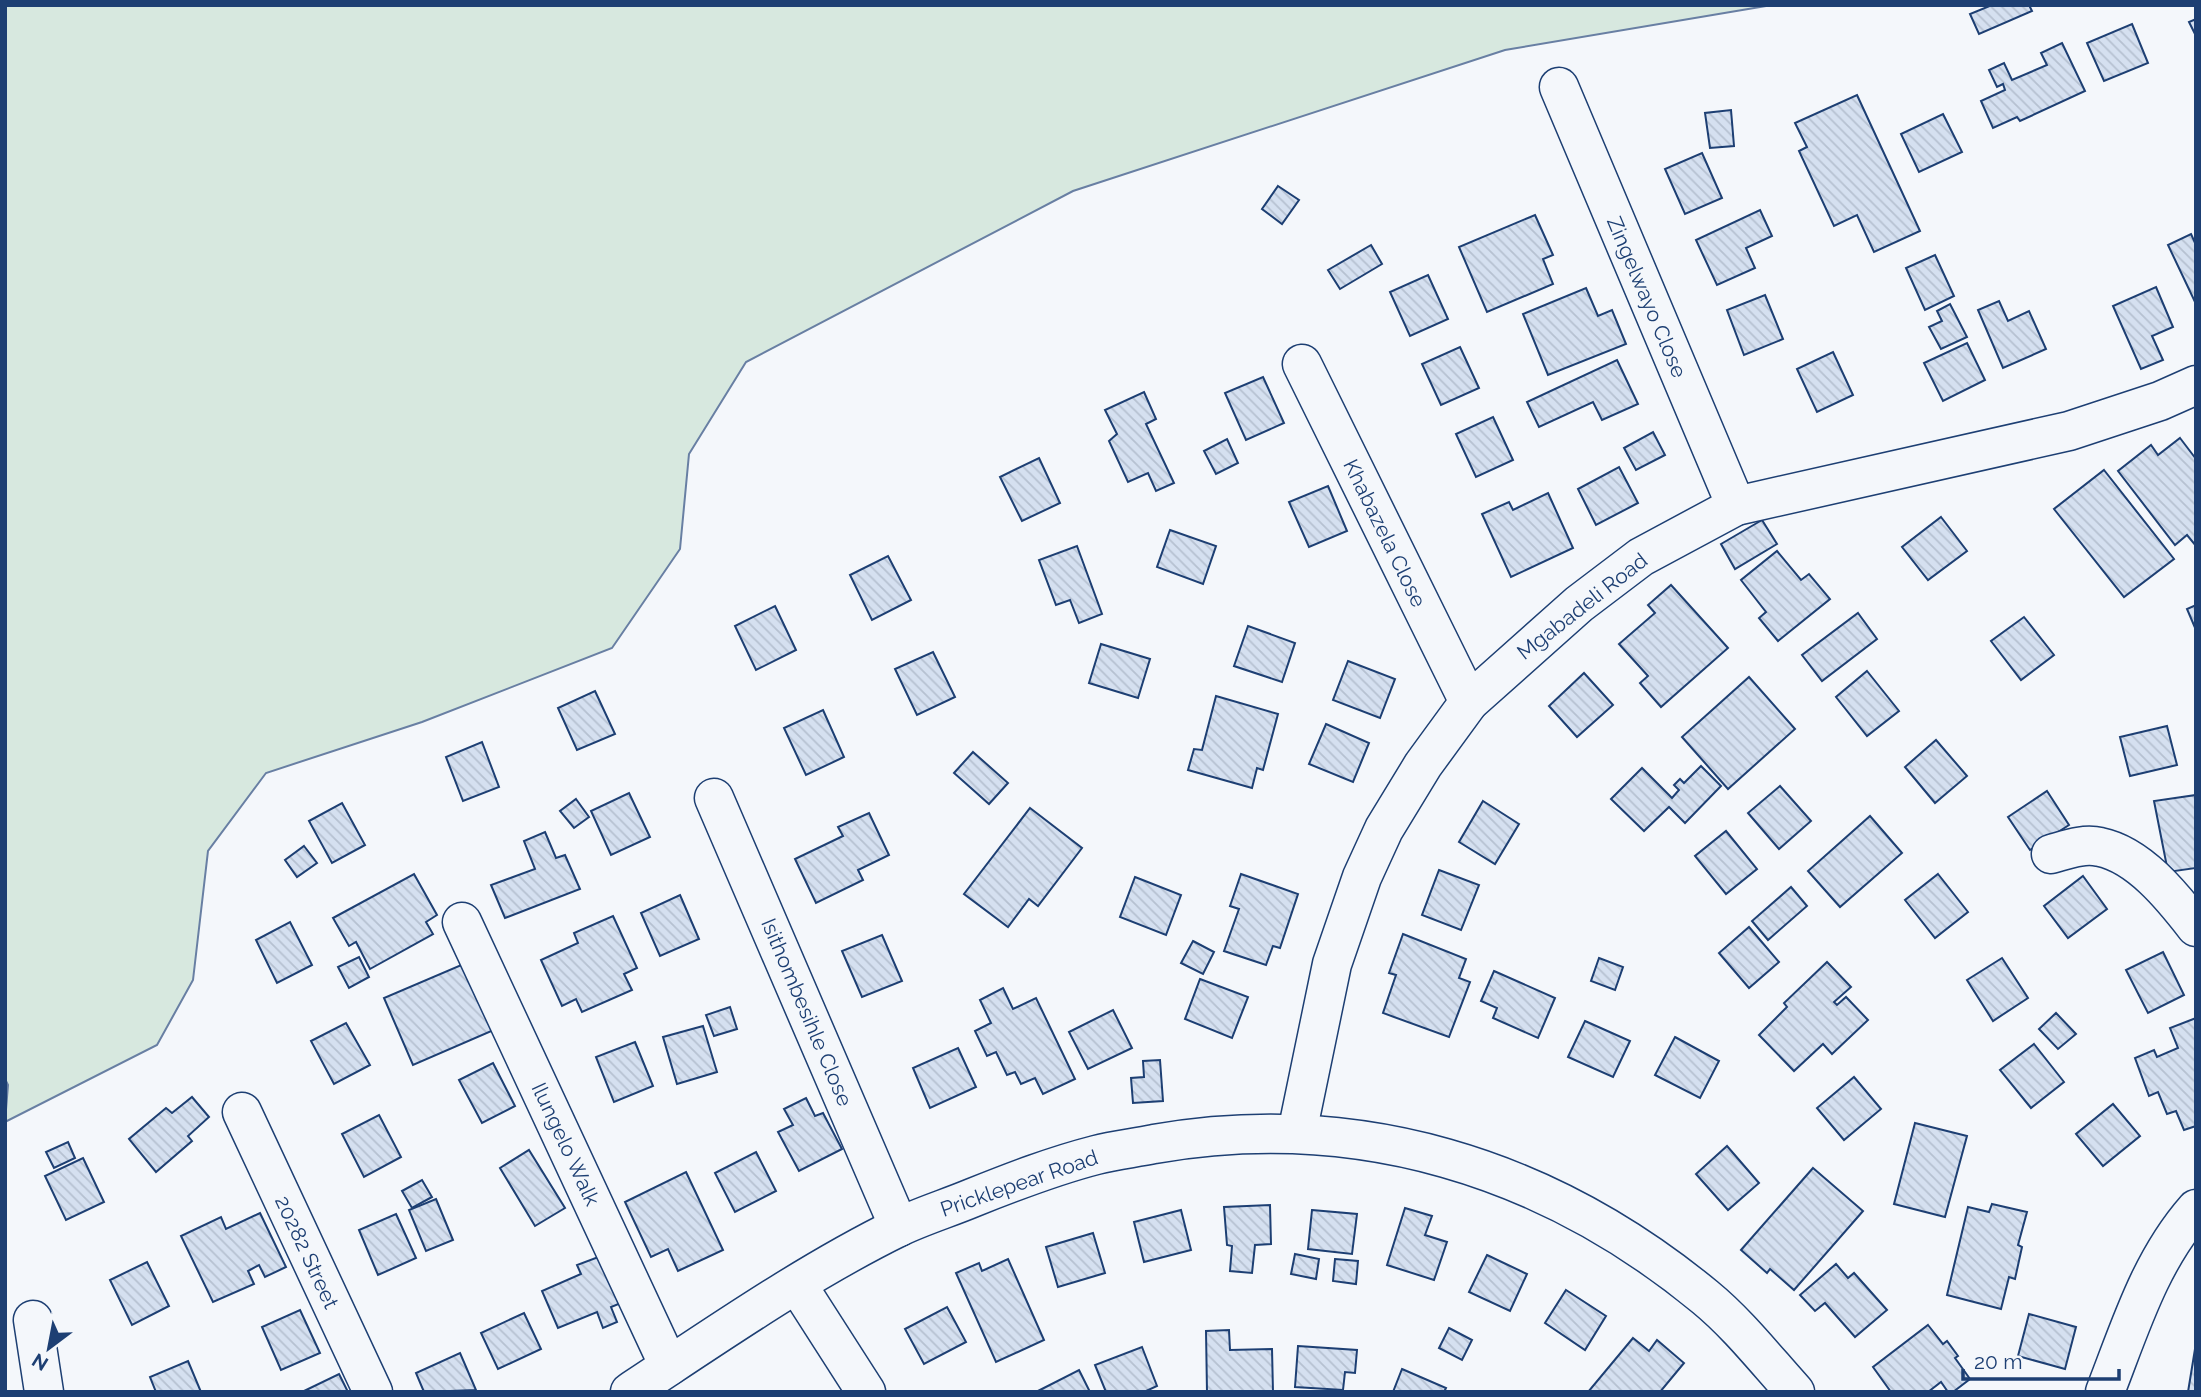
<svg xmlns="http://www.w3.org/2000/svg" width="2201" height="1397" font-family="Raleway,sans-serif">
  <defs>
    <pattern id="building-back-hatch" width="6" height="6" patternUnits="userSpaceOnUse" patternTransform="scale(1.75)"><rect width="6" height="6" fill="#d5e0f0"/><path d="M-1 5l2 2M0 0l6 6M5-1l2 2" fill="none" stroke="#b6c1d1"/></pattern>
  </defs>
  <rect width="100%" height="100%" fill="#f4f7fb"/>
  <!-- green -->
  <path fill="#d7e8df" stroke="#687fa3" stroke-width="2" d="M5,5H1772L1505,50L1073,191L746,362L689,454L680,549L612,648L422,722L266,773L208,851L193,980L157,1045L5,1122L8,1085L5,1079Z"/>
  <!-- building -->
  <g fill="url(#building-back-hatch)" stroke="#1d3f73" stroke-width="2">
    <path d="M1992,5H2029L2032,11L1979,34L1970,14Z"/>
    <path d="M2196,19V36L2189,22Z"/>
    <path d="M2132,24L2148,63L2104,81L2087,43Z"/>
    <path d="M2062,43L2085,91L2020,121L2017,117L1993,128L1981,101L2005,90L2003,84L1997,87L1989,70L2004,63L2012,80L2047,65L2041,53Z"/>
    <path d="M1857,95L1920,231L1874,252L1857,215L1834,226L1799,151L1807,147L1795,123Z"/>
    <path d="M1731,110L1734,146L1710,148L1705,113Z"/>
    <path d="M1943,114L1962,152L1919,172L1901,134Z"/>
    <path d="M1702,153L1722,198L1685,214L1665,169Z"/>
    <path d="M1278,186L1299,200L1282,224L1262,209Z"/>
    <path d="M1760,210L1772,236L1746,248L1755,268L1717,285L1696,240Z"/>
    <path d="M1535,215L1553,255L1543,259L1553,284L1487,312L1459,247Z"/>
    <path d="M2191,234L2196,245V304L2168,245Z"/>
    <path d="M1371,245L1382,264L1340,289L1328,270Z"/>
    <path d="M1935,255L1954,296L1925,310L1906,268Z"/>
    <path d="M1428,275L1448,319L1410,336L1390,292Z"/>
    <path d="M2156,287L2173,327L2152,336L2163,360L2141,369L2113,306Z"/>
    <path d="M1586,288L1598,316L1612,310L1626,344L1548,375L1523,314Z"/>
    <path d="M1765,295L1783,339L1744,355L1727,310Z"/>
    <path d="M1999,301L2008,321L2029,311L2046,349L2003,368L1978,310Z"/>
    <path d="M1950,304L1967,337L1941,349L1929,327L1942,321L1937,311Z"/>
    <path d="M1967,343L1985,380L1943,401L1924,363Z"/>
    <path d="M1460,347L1479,388L1441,405L1422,364Z"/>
    <path d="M1833,352L1853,395L1817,412L1797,369Z"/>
    <path d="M1617,360L1638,404L1602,420L1593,402L1539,427L1527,402Z"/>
    <path d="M1263,377L1284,423L1246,440L1225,393Z"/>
    <path d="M1144,392L1156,419L1146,424L1174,483L1156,491L1148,473L1128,482L1109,441L1117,434L1105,410Z"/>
    <path d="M1493,417L1513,460L1476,477L1456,434Z"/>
    <path d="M1653,432L1665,455L1636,470L1624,448Z"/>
    <path d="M2180,438L2196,459V546L2187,535L2175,545L2118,471L2151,445L2158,455Z"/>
    <path d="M1227,439L1238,463L1216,474L1204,451Z"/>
    <path d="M1039,458L1060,503L1022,521L1000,477Z"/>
    <path d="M1619,467L1638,503L1596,525L1578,489Z"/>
    <path d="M2104,470L2174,559L2124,597L2054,509Z"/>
    <path d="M1328,486L1347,531L1309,547L1289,502Z"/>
    <path d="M1548,493L1573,548L1511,577L1482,514L1509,502L1513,510Z"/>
    <path d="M1941,517L1967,551L1928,580L1902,547Z"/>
    <path d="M1762,520L1777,544L1735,569L1721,544Z"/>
    <path d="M1170,530L1216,546L1203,584L1157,567Z"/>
    <path d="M1077,546L1102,614L1079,623L1070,600L1056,605L1039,560Z"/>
    <path d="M1777,551L1801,580L1809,574L1830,599L1778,641L1759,618L1766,612L1741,580Z"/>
    <path d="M888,556L911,600L872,620L850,575Z"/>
    <path d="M1671,585L1728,648L1661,707L1640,683L1648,676L1619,644L1655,613L1648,605Z"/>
    <path d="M2196,605V630L2187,609Z"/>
    <path d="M775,606L796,650L756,670L735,626Z"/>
    <path d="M1858,613L1877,639L1822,681L1802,655Z"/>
    <path d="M2024,617L2054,655L2021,680L1991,641Z"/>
    <path d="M1248,626L1295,643L1282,682L1234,666Z"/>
    <path d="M1101,644L1150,659L1138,698L1089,683Z"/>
    <path d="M933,652L955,697L917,715L895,669Z"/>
    <path d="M1348,661L1395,679L1380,718L1333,700Z"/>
    <path d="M1867,671L1899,711L1867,736L1836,697Z"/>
    <path d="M1584,673L1613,705L1577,737L1549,706Z"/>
    <path d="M1749,677L1795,729L1728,789L1682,737Z"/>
    <path d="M595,691L615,734L577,750L558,708Z"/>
    <path d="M1216,696L1278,714L1263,770L1257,768L1252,788L1188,770L1194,749L1202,750Z"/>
    <path d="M823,710L844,757L806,775L784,728Z"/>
    <path d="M1326,724L1369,743L1353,782L1309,764Z"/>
    <path d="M2167,726L2177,765L2130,776L2120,737Z"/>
    <path d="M1936,740L1967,776L1935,803L1905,767Z"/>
    <path d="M482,742L499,787L463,801L446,757Z"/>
    <path d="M973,752L1008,783L989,804L954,773Z"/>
    <path d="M1701,766L1721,786L1685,823L1669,807L1644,831L1611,799L1642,768L1672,798L1679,790L1674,785L1680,779L1684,783Z"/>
    <path d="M1780,786L1811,821L1779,849L1748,813Z"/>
    <path d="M2047,791L2069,825L2030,850L2008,817Z"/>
    <path d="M629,793L650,837L611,855L591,811Z"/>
    <path d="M2196,795V868L2168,872L2154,801Z"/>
    <path d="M576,799L589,817L574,828L560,811Z"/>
    <path d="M1483,801L1519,824L1495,864L1459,842Z"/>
    <path d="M342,803L365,845L332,863L309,821Z"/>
    <path d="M1030,808L1082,848L1038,906L1029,899L1008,927L964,894Z"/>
    <path d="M869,813L889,855L858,870L863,880L816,903L795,859L843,836L838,827Z"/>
    <path d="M1870,816L1902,853L1840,907L1808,871Z"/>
    <path d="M1726,831L1757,869L1726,894L1695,856Z"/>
    <path d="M545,832L556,858L565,855L580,889L505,918L491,885L535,869L524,841Z"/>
    <path d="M304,846L317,863L297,877L285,860Z"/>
    <path d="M1439,870L1479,885L1461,930L1422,915Z"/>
    <path d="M414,874L437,915L426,922L433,934L370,969L356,942L349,946L333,918Z"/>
    <path d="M1241,874L1298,894L1280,948L1273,946L1266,965L1224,951L1239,909L1230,906Z"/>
    <path d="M1938,874L1968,912L1935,938L1905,900Z"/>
    <path d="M2083,876L2107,909L2068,938L2044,906Z"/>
    <path d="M1135,877L1181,895L1166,935L1120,917Z"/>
    <path d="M1791,887L1807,906L1768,940L1752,921Z"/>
    <path d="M680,895L699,939L660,956L641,913Z"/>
    <path d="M613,916L637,968L624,974L632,990L582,1012L576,999L562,1006L541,960L578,943L574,933Z"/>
    <path d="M290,922L312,965L277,983L256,940Z"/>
    <path d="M1749,927L1779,962L1749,988L1719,953Z"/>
    <path d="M1403,934L1466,959L1459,978L1470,982L1449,1037L1383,1013L1396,975L1389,973Z"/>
    <path d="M882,935L902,981L862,997L842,951Z"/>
    <path d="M1193,941L1214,952L1203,974L1181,963Z"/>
    <path d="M2163,952L2184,995L2148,1013L2126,970Z"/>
    <path d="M359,957L369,977L349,988L338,967Z"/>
    <path d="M1599,958L1623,967L1615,990L1591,981Z"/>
    <path d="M2002,958L2028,998L1993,1021L1967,980Z"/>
    <path d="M473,960L503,1026L413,1065L384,998Z"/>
    <path d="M1827,962L1851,987L1834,1002L1837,1005L1846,997L1868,1020L1832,1054L1823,1044L1794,1071L1759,1035L1787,1007L1784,1003Z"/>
    <path d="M1494,971L1555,998L1538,1038L1493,1018L1497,1008L1481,1001Z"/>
    <path d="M1200,979L1248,997L1232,1038L1185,1019Z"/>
    <path d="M1003,988L1013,1009L1036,998L1075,1079L1043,1094L1035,1078L1021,1084L1015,1072L1007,1075L996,1052L987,1056L975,1031L991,1023L980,1000Z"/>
    <path d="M730,1007L737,1029L714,1036L706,1015Z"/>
    <path d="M1113,1010L1132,1048L1088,1069L1069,1032Z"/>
    <path d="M2056,1013L2076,1034L2058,1049L2039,1029Z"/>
    <path d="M2196,1018V1126L2184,1130L2176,1111L2167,1114L2158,1092L2149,1096L2135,1058L2154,1050L2157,1057L2178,1048L2170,1028Z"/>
    <path d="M1585,1021L1630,1041L1613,1077L1568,1057Z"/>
    <path d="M346,1023L370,1065L334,1084L311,1041Z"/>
    <path d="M703,1026L717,1072L677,1084L663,1037Z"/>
    <path d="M1675,1037L1719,1061L1700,1098L1655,1075Z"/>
    <path d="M635,1042L653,1086L614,1102L596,1057Z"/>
    <path d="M2034,1044L2064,1082L2031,1108L2000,1070Z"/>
    <path d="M958,1048L976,1087L930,1108L913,1068Z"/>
    <path d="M1160,1060L1163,1101L1133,1103L1131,1078L1144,1077L1143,1061Z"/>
    <path d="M493,1063L515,1106L482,1123L459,1080Z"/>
    <path d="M1854,1077L1881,1109L1844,1140L1817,1108Z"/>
    <path d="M192,1097L209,1117L188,1136L192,1141L156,1172L129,1139L166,1108L172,1113Z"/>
    <path d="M806,1098L815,1116L823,1113L842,1149L799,1171L778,1132L793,1125L784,1109Z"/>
    <path d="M2113,1104L2140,1136L2103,1166L2076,1134Z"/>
    <path d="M379,1115L401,1157L364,1177L342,1134Z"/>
    <path d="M1915,1123L1967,1136L1945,1217L1894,1204Z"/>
    <path d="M68,1142L75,1158L54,1168L46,1152Z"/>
    <path d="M1727,1146L1759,1183L1728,1210L1696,1174Z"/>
    <path d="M529,1150L565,1208L535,1226L500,1168Z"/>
    <path d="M756,1152L776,1191L735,1212L715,1173Z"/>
    <path d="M83,1158L104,1202L66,1220L45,1176Z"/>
    <path d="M1813,1168L1863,1211L1794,1290L1770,1269L1767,1273L1741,1250Z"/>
    <path d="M686,1172L723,1250L678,1271L668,1249L651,1257L625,1202Z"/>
    <path d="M422,1180L432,1197L412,1208L402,1191Z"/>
    <path d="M436,1199L453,1240L426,1251L409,1210Z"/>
    <path d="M1992,1204L2027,1212L2018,1245L2022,1247L2015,1279L2009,1277L2001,1309L1947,1295L1968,1207L1989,1212Z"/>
    <path d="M1270,1205L1271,1244L1255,1245L1252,1273L1230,1271L1232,1246L1227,1245L1224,1207Z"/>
    <path d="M1405,1208L1432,1216L1425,1235L1447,1242L1434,1280L1387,1265Z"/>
    <path d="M1181,1210L1191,1250L1144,1262L1134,1222Z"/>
    <path d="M1312,1210L1357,1214L1352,1254L1308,1249Z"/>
    <path d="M260,1213L286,1267L265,1277L259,1265L248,1271L254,1284L213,1302L181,1236L221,1217L226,1229Z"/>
    <path d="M396,1214L416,1258L378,1275L359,1230Z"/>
    <path d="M1093,1233L1105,1273L1058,1287L1046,1247Z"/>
    <path d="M1295,1254L1319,1259L1316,1279L1291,1274Z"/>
    <path d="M1487,1255L1527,1274L1510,1311L1469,1292Z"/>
    <path d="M601,1256L621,1303L611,1307L617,1322L603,1328L597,1312L558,1328L542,1291L581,1274L577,1265Z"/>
    <path d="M1008,1259L1044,1340L996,1362L956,1273L979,1263L982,1271Z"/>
    <path d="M1335,1259L1358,1261L1356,1284L1333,1281Z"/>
    <path d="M147,1262L169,1306L132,1325L110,1280Z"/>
    <path d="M1836,1264L1848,1278L1854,1273L1887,1310L1855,1337L1825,1303L1815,1311L1800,1295Z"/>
    <path d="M1566,1290L1606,1316L1585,1350L1545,1323Z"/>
    <path d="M947,1307L966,1342L924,1364L905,1329Z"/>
    <path d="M300,1310L320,1353L281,1370L262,1327Z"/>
    <path d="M524,1313L541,1349L498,1369L481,1333Z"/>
    <path d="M2029,1314L2076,1327L2065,1369L2018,1356Z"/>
    <path d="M1928,1325L1943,1344L1947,1341L1958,1356L1955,1358L1970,1379L1953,1392H1948L1941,1382L1928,1392H1891L1873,1367Z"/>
    <path d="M1449,1328L1472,1340L1462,1360L1439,1348Z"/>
    <path d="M1229,1330L1230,1350L1272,1349L1273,1392H1207L1206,1331Z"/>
    <path d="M1633,1338L1649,1351L1657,1340L1684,1363L1660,1392H1588Z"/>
    <path d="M1298,1346L1357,1350L1355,1373L1345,1372L1343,1390L1295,1387Z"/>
    <path d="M1142,1347L1157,1386L1144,1392H1106L1095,1365Z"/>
    <path d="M2195,1349L2196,1392H2188Z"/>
    <path d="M460,1353L476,1390L424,1392L416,1373Z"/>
    <path d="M188,1361L201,1392H156L150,1377Z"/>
    <path d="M1402,1369L1446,1388L1444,1392H1393Z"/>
    <path d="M1079,1370L1090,1392H1036Z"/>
    <path d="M339,1374L348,1392H302Z"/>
  </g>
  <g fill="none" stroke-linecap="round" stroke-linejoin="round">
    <!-- minor casing -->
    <g stroke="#1d3f73" stroke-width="41">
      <g id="minor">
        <path d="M1559,87L1736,506"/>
        <path d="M1302,364L1469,702"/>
        <path d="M714,798L899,1227"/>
        <path d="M2051,854C2066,850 2083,843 2100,847C2139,855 2172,896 2196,927"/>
        <path d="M462,922L669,1366"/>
        <path d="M242,1112L373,1392"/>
        <path d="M1297,1133L1332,964L1362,877L1384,829L1423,765L1469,702L1579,604L1641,557L1736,506L2069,431L2160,401L2196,385"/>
        <path d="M798,1286L866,1392"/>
        <path d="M33,1320L44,1392"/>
        <path d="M630,1392C715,1336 807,1272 899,1227C922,1216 948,1208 972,1198C1012,1182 1053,1166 1096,1155C1114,1150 1135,1148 1154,1144C1357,1109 1546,1166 1705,1297C1738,1324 1766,1360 1795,1392"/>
        <path d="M2105,1392C2130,1328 2150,1261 2196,1209"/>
      </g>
    </g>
    <!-- minor -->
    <use href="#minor" stroke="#f4f7fb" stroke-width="38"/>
  </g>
  <g text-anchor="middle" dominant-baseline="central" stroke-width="5" stroke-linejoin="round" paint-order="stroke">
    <!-- street labels -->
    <g font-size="21" fill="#1d3f73" stroke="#f4f7fb">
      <text transform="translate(1647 297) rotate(67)">Zingelwayo Close</text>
      <text transform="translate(1385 533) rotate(64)">Khabazela Close</text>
      <text transform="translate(1582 606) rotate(-38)">Mgabadeli Road</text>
      <text transform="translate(807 1012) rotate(67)">Isithombesihle Close</text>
      <text transform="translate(566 1144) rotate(65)">Ilungelo Walk</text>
      <text transform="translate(1019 1183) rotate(-19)">Pricklepear Road</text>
      <text transform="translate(307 1252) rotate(65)">20282 Street</text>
    </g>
  </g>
  <!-- border -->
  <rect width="2201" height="1397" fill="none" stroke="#1d3f73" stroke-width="14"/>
  <!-- north arrow -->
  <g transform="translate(49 1348) rotate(212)" stroke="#f4f7fb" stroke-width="5" paint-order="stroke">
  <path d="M0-5L12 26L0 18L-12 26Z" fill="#1d3f73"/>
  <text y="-10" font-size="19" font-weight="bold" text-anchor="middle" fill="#1d3f73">N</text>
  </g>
  <!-- scale -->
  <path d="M1963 1369v10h156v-10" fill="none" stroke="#1d3f73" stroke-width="3.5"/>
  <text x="1974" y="1369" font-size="21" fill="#1d3f73" stroke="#f4f7fb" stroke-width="5" paint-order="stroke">20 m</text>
</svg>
